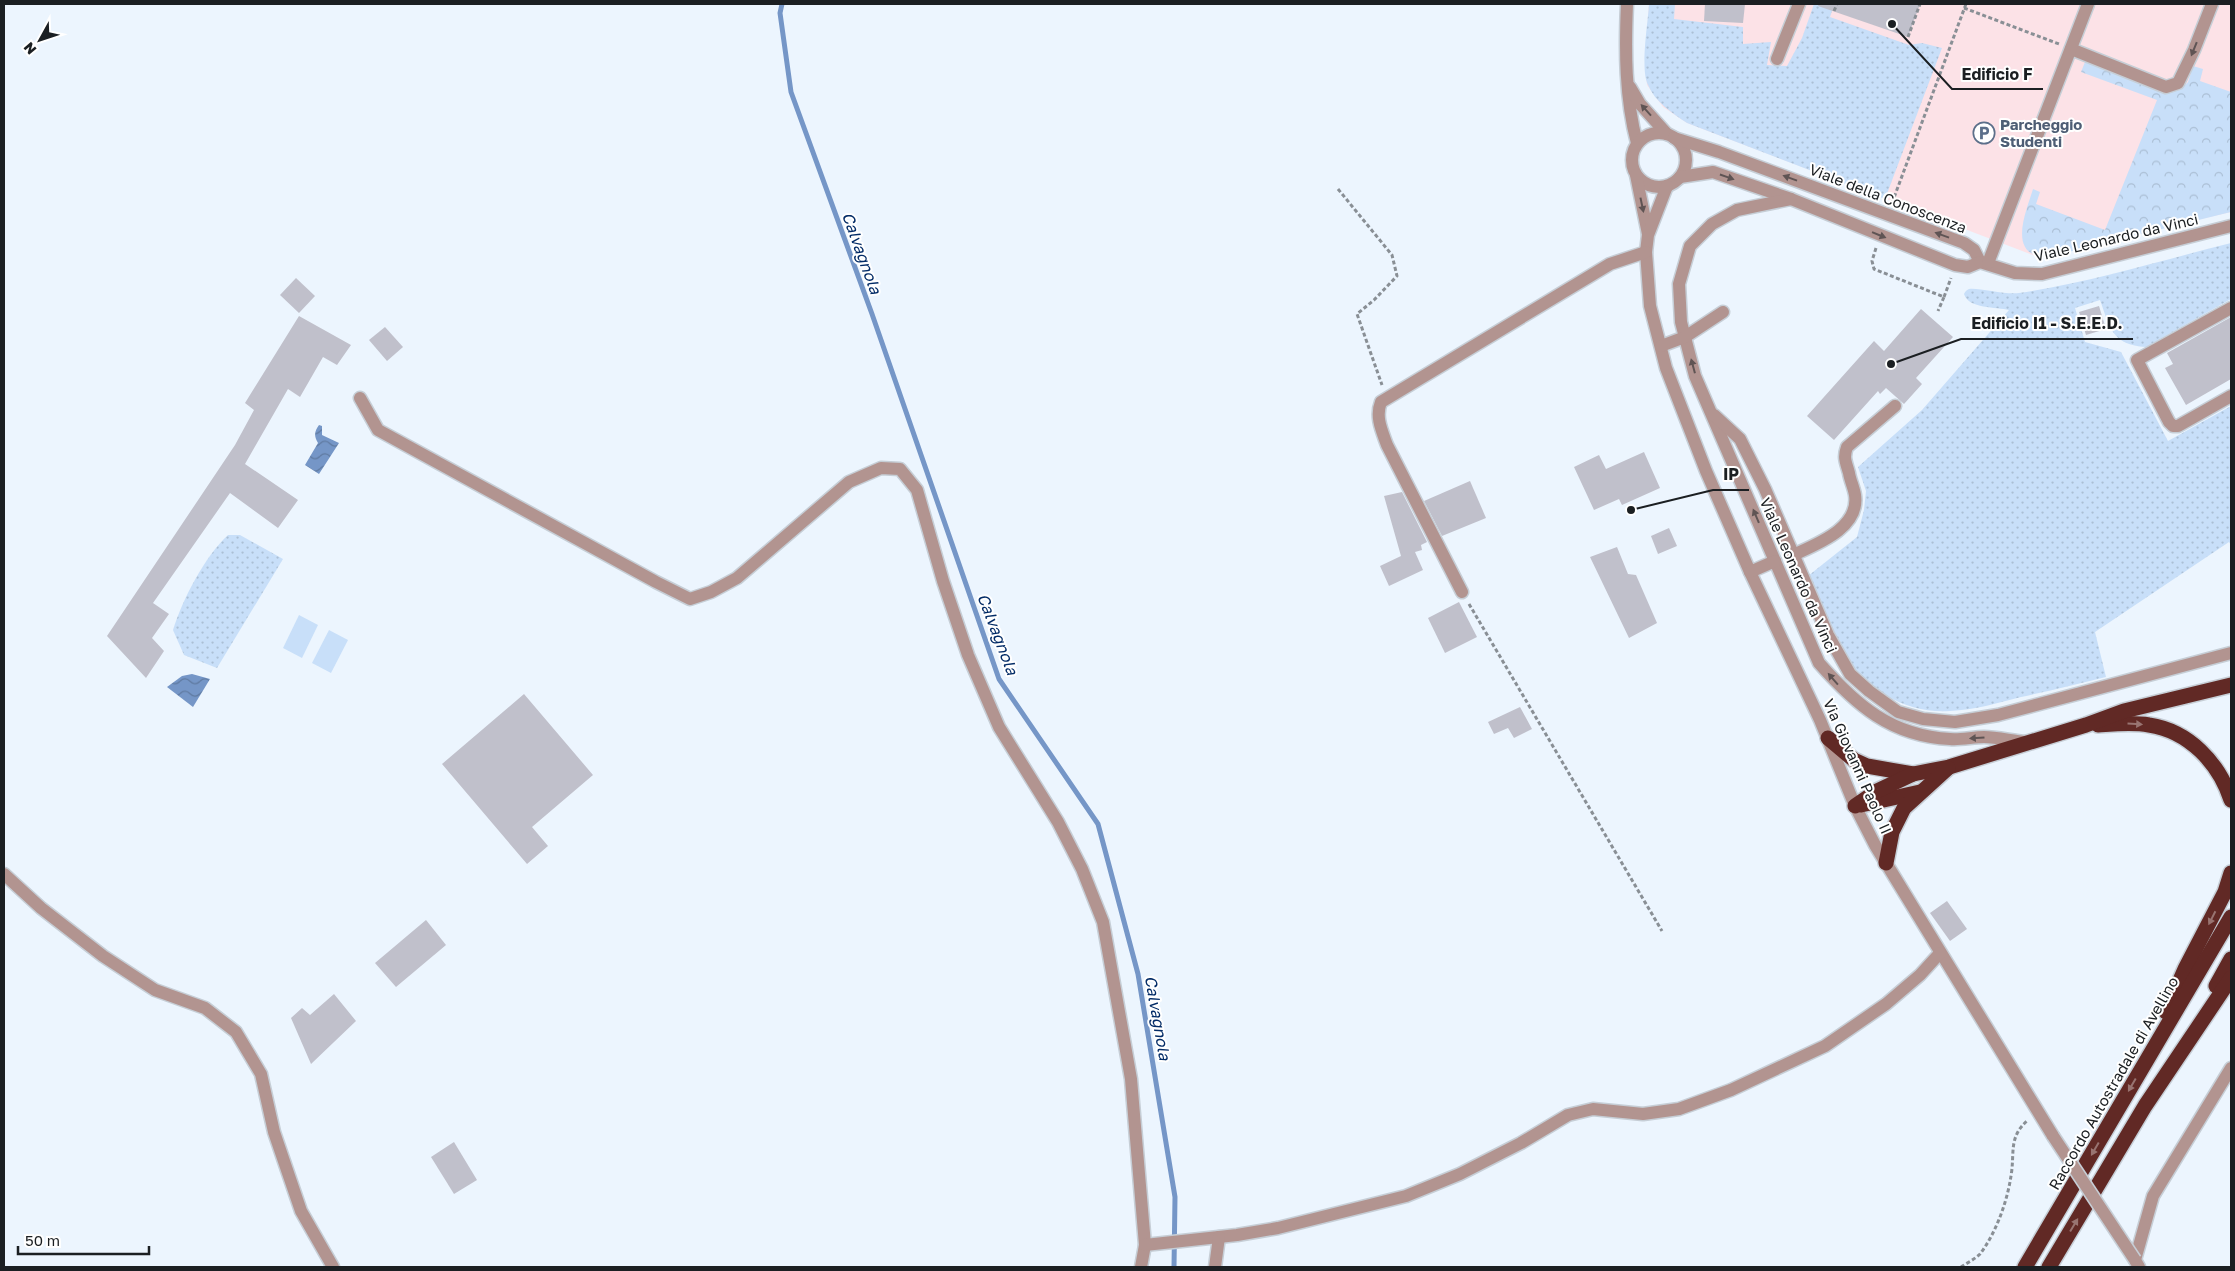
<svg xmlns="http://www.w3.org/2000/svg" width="2235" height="1271" font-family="'Golos Text',sans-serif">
  <defs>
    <pattern id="grass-dots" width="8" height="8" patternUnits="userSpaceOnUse" patternTransform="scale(1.25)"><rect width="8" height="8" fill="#c8dff9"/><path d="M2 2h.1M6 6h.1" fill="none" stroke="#abbfd5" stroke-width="1.8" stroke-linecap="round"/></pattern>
    <pattern id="forest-crowns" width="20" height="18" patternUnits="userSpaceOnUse" patternTransform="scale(1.25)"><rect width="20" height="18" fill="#c8dff9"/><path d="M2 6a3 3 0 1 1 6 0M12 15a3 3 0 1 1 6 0" fill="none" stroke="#abbfd5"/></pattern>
    <pattern id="water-waves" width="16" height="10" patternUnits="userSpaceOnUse" patternTransform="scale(1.25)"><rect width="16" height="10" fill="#7596c7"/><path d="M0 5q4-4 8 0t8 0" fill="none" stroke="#5f7aa1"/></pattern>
  </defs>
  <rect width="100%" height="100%" fill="#ecf5fe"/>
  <!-- education -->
  <path fill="#fce2e7" d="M1649,4H2231V212L2038,257L1687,123L1663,107L1647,85L1645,61Z"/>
  <!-- grass -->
  <g fill="url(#grass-dots)">
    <path d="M1649,4H1675L1674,19L1743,27V44L1771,42L1767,65L1787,66L1802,38L1814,4L1833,8L1830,17L1909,45L1922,43L1942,48L1885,199L1687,123C1672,113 1655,102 1648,85C1640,69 1648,23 1649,4Z"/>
    <path d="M2231,243V299L2146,347C2112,345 2110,328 2100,300L2075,308L2085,342L2121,352L2168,441L2231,406V545L2229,542L2095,632L2106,677C2078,684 2049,691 2021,697C1998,703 1974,710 1950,711C1908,714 1867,691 1844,655C1829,631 1819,602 1808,576L1857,537L1864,510L1866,491L1858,467L1922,410L2009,310C1997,307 1968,309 1964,294C1965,292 1966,290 1969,289C1976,287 2006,295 2019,293C2088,283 2163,260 2231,243Z"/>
    <path d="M228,535H240L283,559L217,668L184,655L173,630C182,600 205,556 228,535Z"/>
  </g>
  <!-- forest -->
  <path fill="url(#forest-crowns)" d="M2085,62L2163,92L2180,90L2188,82L2193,66L2203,69L2200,81L2231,92V212L2048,257C2006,257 2026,212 2033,189L2040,192L2036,204L2105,230L2157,100L2081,72Z"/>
  <!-- pitch -->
  <g fill="#c8dff9">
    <path d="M299,615L318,625L302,658L283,648Z"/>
    <path d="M329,630L348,640L331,673L312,663Z"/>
  </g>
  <!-- water -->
  <g fill="url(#water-waves)">
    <path d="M319,425L322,426V435L339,443L319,474L305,465L318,443C314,436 314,432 319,425Z"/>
    <path d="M192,674L210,679L193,707L167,687L182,676Z"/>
  </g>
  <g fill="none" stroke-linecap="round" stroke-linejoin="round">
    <!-- stream -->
    <path stroke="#7596c7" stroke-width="5" d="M782,4L780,13L791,92L872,314L999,679L1098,824L1138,974L1175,1197L1174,1267"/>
  </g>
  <!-- building -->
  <g fill="#c0c0cb">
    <path d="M1705,4H1745L1743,23L1704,21Z"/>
    <path d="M1819,4H1920L1908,37L1818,6Z"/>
    <path d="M296,278L315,296L299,313L280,295Z"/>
    <path d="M2099,306L2106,329L2086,335L2079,312Z"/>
    <path d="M1921,309L1953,337L1916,378L1922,384L1904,404L1886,388L1880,394L1878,391L1834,440L1807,416L1874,341L1884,351Z"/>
    <path d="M299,316L351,345L337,365L323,357L300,397L288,389L245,464L298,500L278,528L230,493L153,603L169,614L152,638L164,651L146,678L107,636L235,445L254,410L245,403Z"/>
    <path d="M2231,317V379L2186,405L2165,368L2173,364L2167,353Z"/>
    <path d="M385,327L403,347L387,361L369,340Z"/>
    <path d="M1644,452L1660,488L1622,505L1619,499L1594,510L1574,467L1599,455L1606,469Z"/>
    <path d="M1470,481L1486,518L1442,536L1424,501Z"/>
    <path d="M1402,492L1427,542L1421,545L1422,550L1415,552L1423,570L1389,586L1380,566L1401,556L1384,496Z"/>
    <path d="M1669,528L1677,546L1658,554L1651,536Z"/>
    <path d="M1617,547L1628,574L1636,575L1657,623L1629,638L1590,557Z"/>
    <path d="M1459,602L1477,637L1445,653L1428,618Z"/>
    <path d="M524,694L593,775L532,827L548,846L527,864L442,764Z"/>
    <path d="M1520,707L1532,729L1514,738L1508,728L1494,734L1488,722Z"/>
    <path d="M1947,901L1967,929L1950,941L1930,913Z"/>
    <path d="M426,920L446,945L396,987L375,963Z"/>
    <path d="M334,994L356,1021L311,1064L291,1018L302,1008L310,1015Z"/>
    <path d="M454,1142L477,1180L454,1194L431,1157Z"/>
  </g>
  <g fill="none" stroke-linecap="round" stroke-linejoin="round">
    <!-- minor casing -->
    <g stroke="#c6ced6" stroke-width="15">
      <g id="minor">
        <path d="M1627,4C1625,50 1625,98 1637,143"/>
        <path d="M2071,49L2166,87L2178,83L2194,50L2212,4"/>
        <path d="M1777,59L1799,4"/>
        <path d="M1630,87L1640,104L1667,134"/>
        <circle cx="1659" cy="160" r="27"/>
        <path d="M1674,138L1719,152L1964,243L1974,250L1980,262"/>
        <path d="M1636,175L1648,234"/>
        <path d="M1680,177L1713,172L1791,199L1955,265L1968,267L1980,262"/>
        <path d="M1667,186L1648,235L1646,252L1650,306L1666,368L1706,471L1750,572L1820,720L1855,806L1875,845L2053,1136"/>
        <path d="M1791,199L1737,210L1712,224L1690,246L1679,284L1681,322L1695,376L1819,663C1856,705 1891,736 1950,739C1961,740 1973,737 1984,737C1998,737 2012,741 2026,742"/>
        <path d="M1980,262L2015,273L2042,274L2231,226"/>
        <path d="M1988,263L2088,4"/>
        <path d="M2231,308L2137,360L2169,422L2173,426H2178L2231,396"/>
        <path d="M1661,346L1685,337L1723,312"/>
        <path d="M360,398L378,430L656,582L690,599L711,592L737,578L849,482L881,468L900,469L917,490L943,581L968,655L999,727L1058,822L1082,869L1103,922L1131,1079L1145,1245L1141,1267"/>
        <path d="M1714,415L1740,439L1765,489L1828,635L1850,674L1869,691L1898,712L1923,719L1955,722L1998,715L2231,653"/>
        <path d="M1793,555C1817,544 1860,528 1855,495C1854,488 1850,480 1849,473C1846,462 1843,458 1847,447L1895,406"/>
        <path d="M1750,572L1775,561"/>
        <path d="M1462,592L1387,445C1382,431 1375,417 1381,402L1610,264L1646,252"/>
        <path d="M4,874L41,908L103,956L155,990L205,1008L236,1032L261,1074L274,1132L301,1211L333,1267"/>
        <path d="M1145,1245L1237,1235L1278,1228L1406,1196L1460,1174L1521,1143L1568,1115L1593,1109L1643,1114L1679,1109L1731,1090L1825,1046L1886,1004L1920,975L1940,953"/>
        <path d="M1215,1267L1219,1237"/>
        <path d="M2139,1267L2135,1260L2153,1196L2231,1068"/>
      </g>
    </g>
    <!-- highway casing -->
    <g stroke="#c6ced6" stroke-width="18">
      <g id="highway">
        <path d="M2098,725C2114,724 2132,722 2149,725C2189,731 2219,763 2231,800"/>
        <path d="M1828,738L1854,760L1867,766L1913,774"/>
        <path d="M1861,805L1920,792"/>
        <path d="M1855,806L1877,791L1913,774L1949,767L2086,725L2124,711L2231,685"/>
        <path d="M1886,863L1892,832L1904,808L1948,768"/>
        <path d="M2216,986L2231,959"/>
        <path d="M2166,1012L2185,969L2225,892L2231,873"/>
        <path d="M2025,1267L2231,917"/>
        <path d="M2049,1267L2145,1106L2231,978"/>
      </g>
    </g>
    <!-- path -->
    <g stroke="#898f95" stroke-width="3" stroke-dasharray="4 2.5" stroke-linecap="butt">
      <path d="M1964,8L2059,44"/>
      <path d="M1834,11L1837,4"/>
      <path d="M1908,37L1920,4"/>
      <path d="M1338,189L1392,255L1397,276L1374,300L1357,314L1382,385"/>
      <path d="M1892,203L1966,4"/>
      <path d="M1876,248L1872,261L1874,269L1944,297L1938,311"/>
      <path d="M1944,297L1951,278"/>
      <path d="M1469,604L1662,931"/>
      <path d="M1961,1267C1967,1263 1975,1259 1980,1254C1996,1233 2007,1202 2011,1176C2015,1153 2008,1137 2028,1120"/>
    </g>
    <!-- minor -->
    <use href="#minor" stroke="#b29490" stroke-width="12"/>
    <!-- highway -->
    <use href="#highway" stroke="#612925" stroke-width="15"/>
    <!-- minor-bridge casing -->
    <g stroke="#c6ced6" stroke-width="15" stroke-linecap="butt">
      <path id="minor-bridge" d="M2053,1136L2135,1260"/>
    </g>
    <!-- minor-bridge -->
    <use href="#minor-bridge" stroke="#b29490" stroke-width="12"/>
  </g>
  <!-- one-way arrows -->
  <defs><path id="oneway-solid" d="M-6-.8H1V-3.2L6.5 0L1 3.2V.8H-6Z" transform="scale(1.25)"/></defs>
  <g fill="#5f5454">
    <use href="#oneway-solid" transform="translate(2194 49) rotate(112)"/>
    <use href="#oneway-solid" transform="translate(1646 110) rotate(-132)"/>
    <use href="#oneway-solid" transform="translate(1727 177) rotate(19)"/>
    <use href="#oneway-solid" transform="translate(1790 178) rotate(-160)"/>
    <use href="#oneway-solid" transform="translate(1642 205) rotate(78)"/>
    <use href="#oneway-solid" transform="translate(1879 235) rotate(22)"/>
    <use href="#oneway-solid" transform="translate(1942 235) rotate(-160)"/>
    <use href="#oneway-solid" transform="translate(1693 366) rotate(-105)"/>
    <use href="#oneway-solid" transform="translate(1756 516) rotate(-113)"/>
    <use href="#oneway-solid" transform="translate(1833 679) rotate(-131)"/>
    <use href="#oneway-solid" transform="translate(1977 738) rotate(176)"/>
  </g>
  <g fill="#987471">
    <use href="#oneway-solid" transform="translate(2135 724) rotate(3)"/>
    <use href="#oneway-solid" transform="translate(2212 918) rotate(117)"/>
    <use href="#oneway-solid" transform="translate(2132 1085) rotate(120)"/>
    <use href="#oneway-solid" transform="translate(2095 1149) rotate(120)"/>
    <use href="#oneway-solid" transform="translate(2074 1225) rotate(-59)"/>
  </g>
  <!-- icons -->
  <defs>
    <g id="parking-ring" transform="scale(1.125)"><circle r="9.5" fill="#fff" stroke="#5c6f8a" stroke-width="1.5"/><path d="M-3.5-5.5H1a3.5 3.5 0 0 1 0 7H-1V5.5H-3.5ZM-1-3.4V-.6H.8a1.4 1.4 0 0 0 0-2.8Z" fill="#5c6f8a"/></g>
  </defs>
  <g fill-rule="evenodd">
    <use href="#parking-ring" x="1984" y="133"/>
  </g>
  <g text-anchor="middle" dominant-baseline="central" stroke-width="4" stroke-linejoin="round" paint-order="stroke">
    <!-- service labels -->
    <g font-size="15" font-weight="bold" fill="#4e5e75" stroke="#fff" text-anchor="start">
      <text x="2000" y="124">Parcheggio<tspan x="2000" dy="17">Studenti</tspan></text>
    </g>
    <!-- street labels -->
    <g font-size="15" fill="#1b1f22" stroke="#fff">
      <text transform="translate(1888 198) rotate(21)">Viale della Conoscenza</text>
      <text transform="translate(2116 237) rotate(-13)">Viale Leonardo da Vinci</text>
      <text transform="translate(1799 575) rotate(66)">Viale Leonardo da Vinci</text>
      <text transform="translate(1858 766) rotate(66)">Via Giovanni Paolo II</text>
      <text transform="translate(2113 1083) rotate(-60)">Raccordo Autostradale di Avellino</text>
    </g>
    <!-- water labels -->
    <g font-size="16" font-style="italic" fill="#022b66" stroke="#fff">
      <text transform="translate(862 253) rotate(70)">Calvagnola</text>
      <text transform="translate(998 634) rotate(69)">Calvagnola</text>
      <text transform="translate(1158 1018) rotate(80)">Calvagnola</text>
    </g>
  </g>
  <!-- callouts -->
  <path fill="none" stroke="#1b1f22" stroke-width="2" d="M1892 24L1952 89H2043M1891 364L1961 339H2133M1631 510L1713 490H1749"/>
  <g fill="#1b1f22" stroke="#fff" stroke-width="2">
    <circle cx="1892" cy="24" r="5"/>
    <circle cx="1891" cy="364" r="5"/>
    <circle cx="1631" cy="510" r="5"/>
  </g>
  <g font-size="16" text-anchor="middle" font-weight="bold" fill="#1b1f22" stroke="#fff" stroke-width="4" stroke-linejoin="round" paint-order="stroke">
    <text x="1997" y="80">Edificio F</text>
    <text x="2047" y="329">Edificio I1 - S.E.E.D.</text>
    <text x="1731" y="480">IP</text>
  </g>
  <!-- border -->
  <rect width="2235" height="1271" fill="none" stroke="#1b1f22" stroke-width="10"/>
  <!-- north arrow -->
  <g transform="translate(40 40) rotate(230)" stroke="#ffffff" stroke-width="4" paint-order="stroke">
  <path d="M0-4L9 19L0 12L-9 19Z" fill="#1b1f22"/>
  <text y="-8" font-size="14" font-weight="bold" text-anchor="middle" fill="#1b1f22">N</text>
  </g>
  <!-- scale -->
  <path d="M18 1246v8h131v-8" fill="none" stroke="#1b1f22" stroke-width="2.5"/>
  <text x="25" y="1246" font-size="15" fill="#1b1f22" stroke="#ffffff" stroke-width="4" paint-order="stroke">50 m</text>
</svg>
